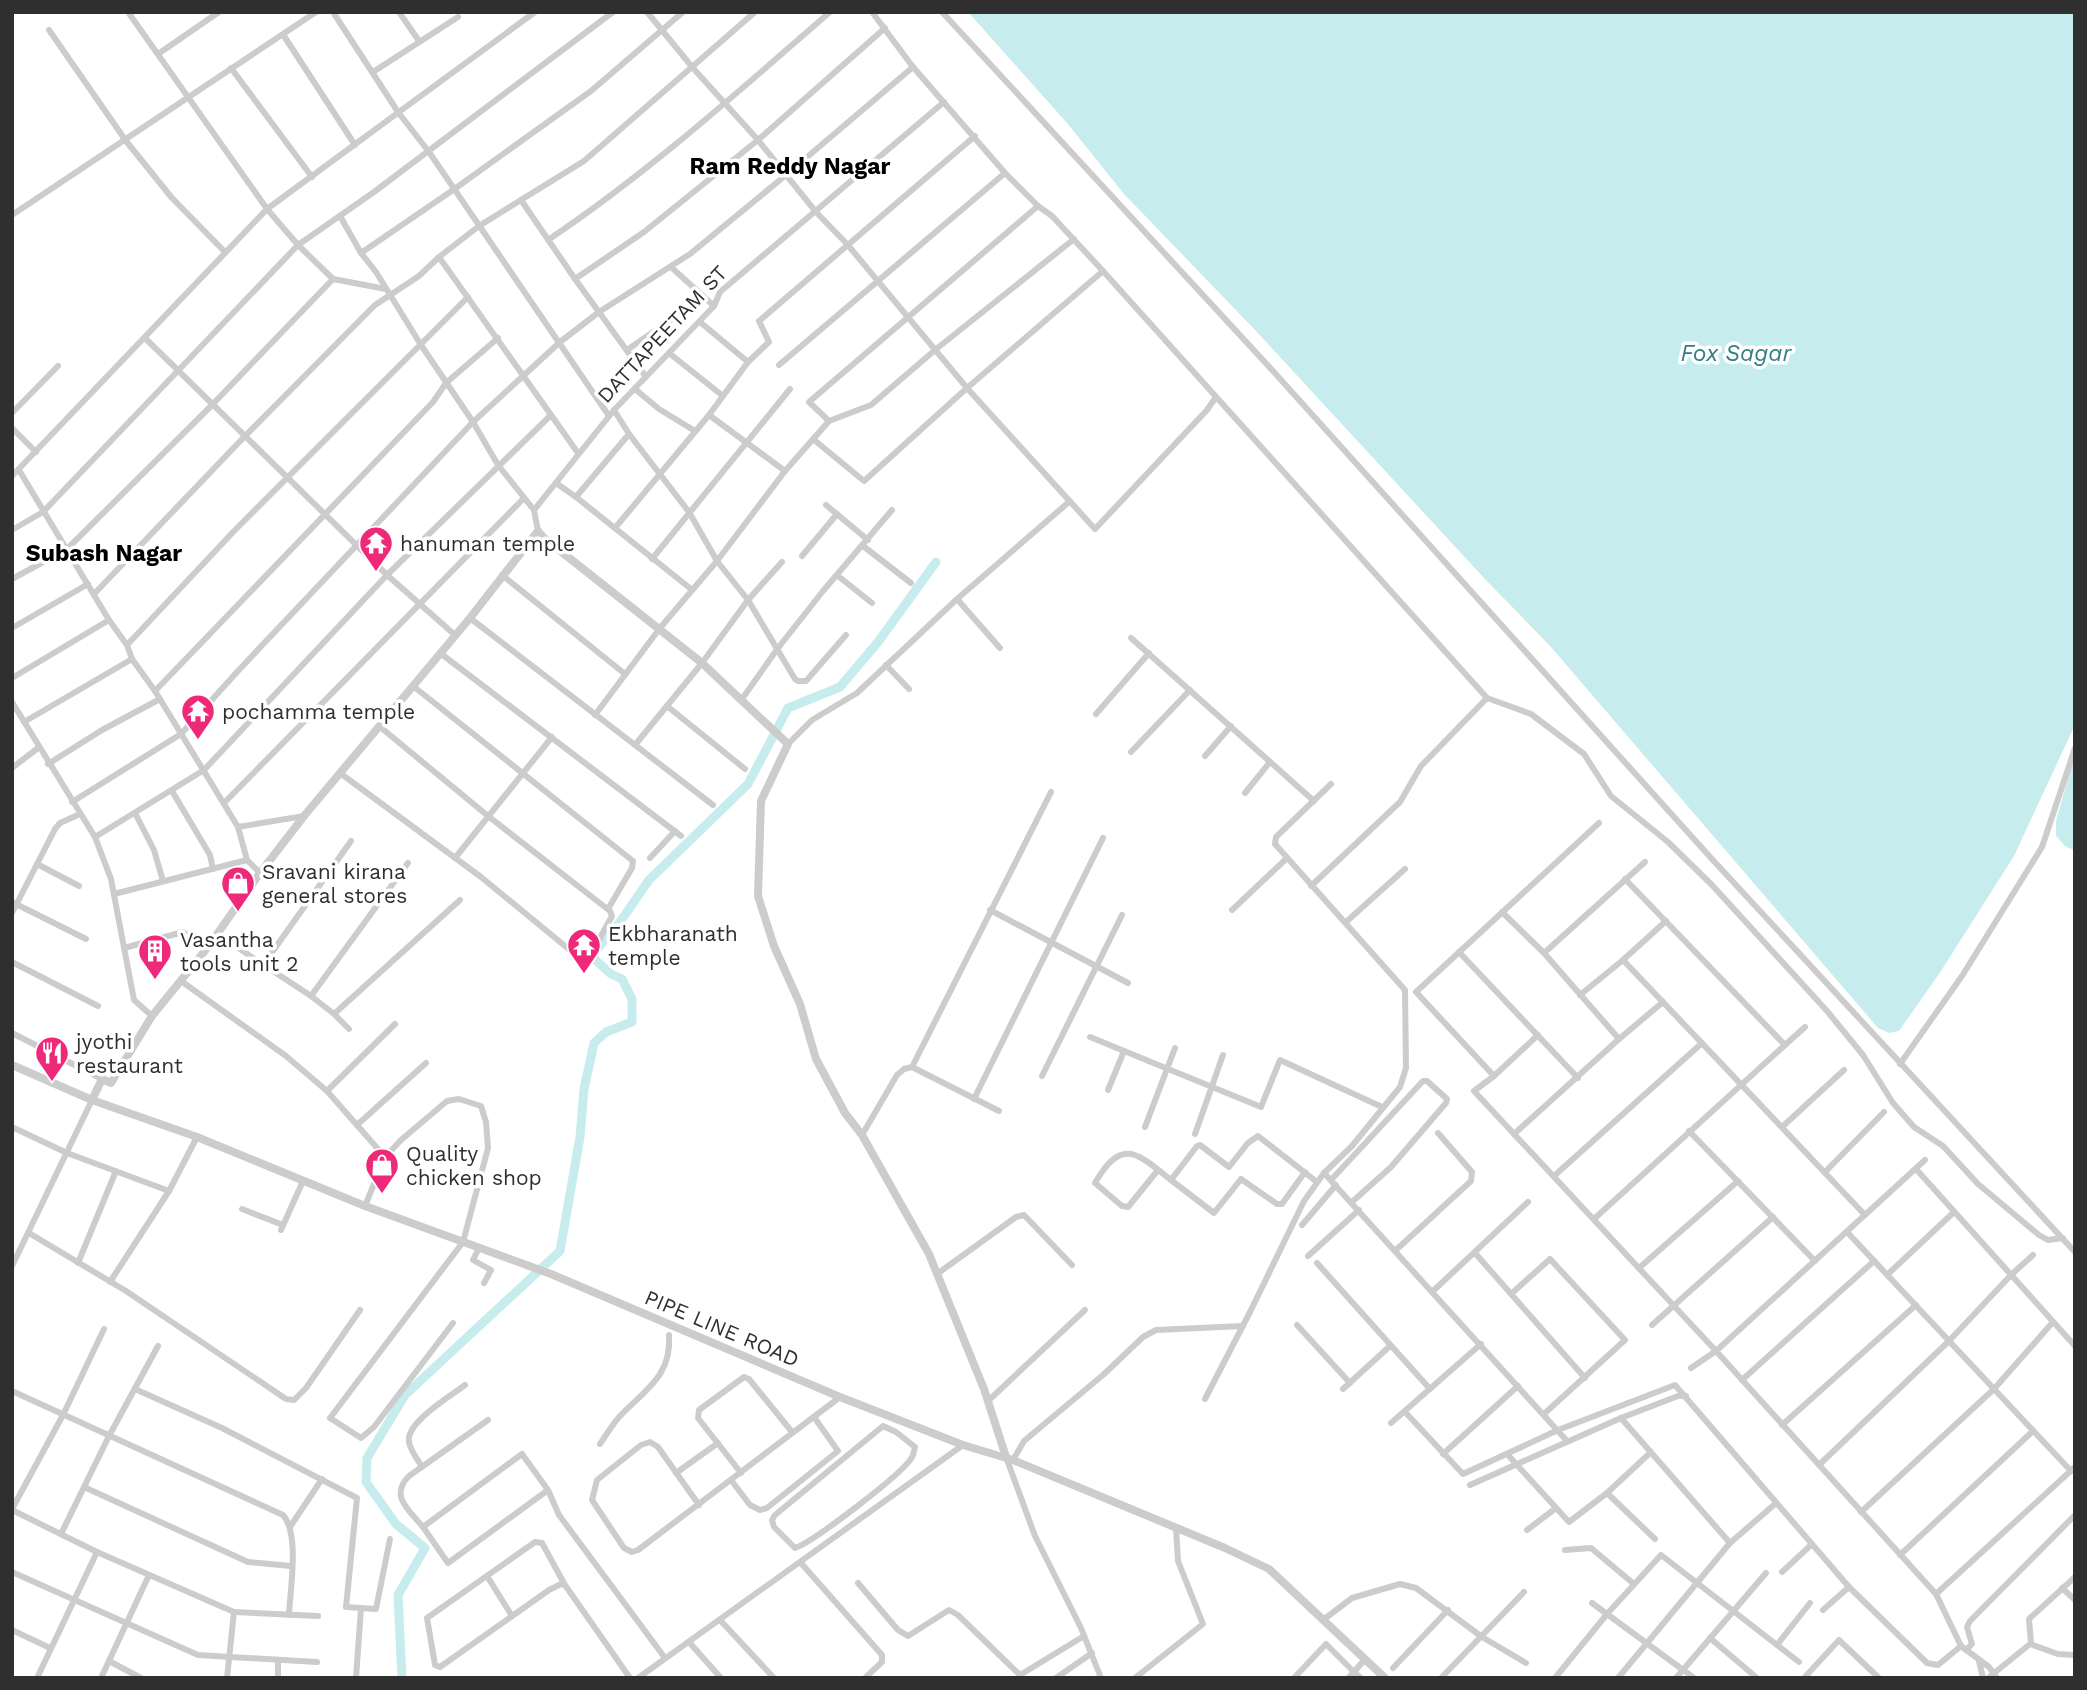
<svg xmlns="http://www.w3.org/2000/svg" width="2087" height="1690" font-family="'Work Sans',sans-serif">
  <rect width="100%" height="100%" fill="#fff"/>
  <!-- water -->
  <g fill="#c7ecee">
    <path d="M968,12H2075V725L2014,856L1941,971L1899,1031L1889,1033L1878,1028L1551,647L1484,578L1256,331L1124,194L1067,123Z"/>
    <path d="M2075,753V850L2066,847L2056,836V821Z"/>
  </g>
  <g fill="none" stroke-linecap="round" stroke-linejoin="round">
    <!-- canal -->
    <path stroke="#c7ecee" stroke-width="9" d="M402,1678L398,1595L425,1548L396,1524L366,1482L367,1458L405,1395L560,1251L580,1137L584,1089L594,1043L606,1032L632,1022V999L622,979L611,974L591,956L620,922L649,880L748,784L788,708L840,687L878,642L936,562"/>
    <!-- minor -->
    <g stroke="#ccc" stroke-width="6">
      <path d="M128,12L267,209L298,245L333,279L386,289"/>
      <path d="M333,12L398,112L429,152L609,416"/>
      <path d="M399,12L419,41"/>
      <path d="M647,12L693,68L758,140L816,212L847,244L967,388L1103,271"/>
      <path d="M872,12L913,67L1005,173L1038,206L1052,216L1103,271L1487,698L1531,714L1584,754L1611,796L1668,842L1712,885L1827,1011L1863,1055L1893,1103L1914,1127L1943,1146L1978,1184L2039,1235L2048,1240L2063,1238"/>
      <path d="M942,12L1273,371L1711,858L2075,1252"/>
      <path d="M49,30L126,141L172,198L225,252"/>
      <path d="M284,36L355,145"/>
      <path d="M158,54L219,12"/>
      <path d="M231,68L312,177"/>
      <path d="M373,72L458,17"/>
      <path d="M521,200L575,279L646,377"/>
      <path d="M12,215L316,12"/>
      <path d="M340,216L361,253"/>
      <path d="M548,240C648,173 739,91 830,12"/>
      <path d="M439,257L578,453"/>
      <path d="M671,267L714,306"/>
      <path d="M575,279L644,232L758,140L885,28"/>
      <path d="M700,322L748,362"/>
      <path d="M145,338L387,575L455,635"/>
      <path d="M627,350L704,297"/>
      <path d="M669,353L723,396"/>
      <path d="M779,365L1005,173"/>
      <path d="M635,389L659,409L695,431"/>
      <path d="M614,410L629,434L689,512L717,561L748,600L795,679L798,681H806L846,635"/>
      <path d="M12,413L58,366"/>
      <path d="M709,415L785,471"/>
      <path d="M829,421L809,402L1038,206"/>
      <path d="M12,428L36,452"/>
      <path d="M813,439L864,481L967,388L1095,529L1207,410L1216,397"/>
      <path d="M19,470L109,620L127,645L132,659L155,691L238,827L247,860L260,873"/>
      <path d="M12,476L267,209L535,12"/>
      <path d="M556,483L576,497L691,589"/>
      <path d="M576,497L629,434"/>
      <path d="M826,505L868,540"/>
      <path d="M534,510L498,465L473,422L421,345L376,272L361,253L453,190L591,91L683,12"/>
      <path d="M615,528L709,415L748,362L769,342L759,321L975,136"/>
      <path d="M12,530L43,512L298,245L374,192L613,12"/>
      <path d="M538,531L534,510L614,410L714,306L720,292L944,102"/>
      <path d="M863,546L911,583"/>
      <path d="M802,556L837,514"/>
      <path d="M652,559L790,389"/>
      <path d="M502,575L625,674"/>
      <path d="M838,576L872,603"/>
      <path d="M12,579L67,549L212,405L333,279"/>
      <path d="M94,594L245,436L375,305L419,276L439,257L479,226L584,161L755,12"/>
      <path d="M957,599L1000,648"/>
      <path d="M470,618L713,805"/>
      <path d="M12,628L88,584"/>
      <path d="M1131,638L1314,801"/>
      <path d="M127,645L235,530L468,297"/>
      <path d="M440,653L681,836"/>
      <path d="M886,665L909,689"/>
      <path d="M12,678L109,620"/>
      <path d="M413,686L633,861L632,868L608,909"/>
      <path d="M155,691L433,402L446,383L498,338"/>
      <path d="M742,699L778,648L823,591L892,510"/>
      <path d="M12,702L95,837L111,879L134,1000L152,1016"/>
      <path d="M667,706L745,769"/>
      <path d="M1096,714L1149,653"/>
      <path d="M595,715L660,628L717,561L785,471L829,421L871,405L935,350L1074,239"/>
      <path d="M24,722L132,659"/>
      <path d="M788,744L812,720L857,693L957,599L1070,501"/>
      <path d="M635,745L702,663L748,600L782,562"/>
      <path d="M1131,752L1190,690"/>
      <path d="M1205,756L1231,726"/>
      <path d="M48,764L102,730L160,699"/>
      <path d="M12,768L38,748"/>
      <path d="M340,773L481,877L582,960H588L612,916L610,911L488,816L379,726"/>
      <path d="M172,791L210,855L213,869"/>
      <path d="M1245,793L1270,762"/>
      <path d="M72,802L181,734L237,672L473,422L560,342L599,312L690,254L786,175L913,67"/>
      <path d="M224,803L524,498"/>
      <path d="M135,813L154,850L163,881"/>
      <path d="M238,827L304,816"/>
      <path d="M95,837L204,770L387,575L551,415"/>
      <path d="M455,858L552,737"/>
      <path d="M650,858L675,831"/>
      <path d="M37,864L79,886"/>
      <path d="M1311,886L1400,802L1421,766L1487,698"/>
      <path d="M114,894L247,860"/>
      <path d="M12,902L86,939"/>
      <path d="M990,910L1128,983"/>
      <path d="M1232,910L1286,859"/>
      <path d="M1502,912L1544,953L1619,1039L1514,1134"/>
      <path d="M12,913L55,829L60,823L80,814"/>
      <path d="M1346,922L1405,869"/>
      <path d="M217,934L311,996L334,1014L460,900"/>
      <path d="M124,948L183,932L208,947"/>
      <path d="M1459,952L1578,1078"/>
      <path d="M1544,953L1645,862"/>
      <path d="M1623,960L1666,921"/>
      <path d="M12,962L98,1006"/>
      <path d="M263,965L351,841"/>
      <path d="M181,981L286,1056L327,1091L385,1157"/>
      <path d="M1580,995L1623,960L1865,1215"/>
      <path d="M311,996L408,863"/>
      <path d="M334,1014L349,1029"/>
      <path d="M12,1033L102,1079"/>
      <path d="M1538,1035L1494,1076L1416,992L1599,823"/>
      <path d="M1090,1037L1261,1107L1280,1060L1382,1107"/>
      <path d="M1619,1039L1663,1002"/>
      <path d="M1785,1045L1805,1027"/>
      <path d="M1900,1064L1962,976L2042,847L2075,748"/>
      <path d="M912,1067L999,1111"/>
      <path d="M1042,1076L1122,915"/>
      <path d="M1494,1076L1474,1091L1716,1351L1936,1594L2075,1467"/>
      <path d="M1108,1090L1124,1051"/>
      <path d="M327,1091L395,1024"/>
      <path d="M974,1099L1103,838"/>
      <path d="M357,1125L426,1063"/>
      <path d="M12,1127L67,1153L169,1191"/>
      <path d="M1145,1127L1175,1048"/>
      <path d="M1782,1127L1844,1070"/>
      <path d="M1689,1131L1815,1261"/>
      <path d="M1195,1134L1223,1055"/>
      <path d="M862,1135L897,1075L904,1069L912,1067L1051,792"/>
      <path d="M1916,1169L2075,1346"/>
      <path d="M1158,1170L1128,1207L1122,1206L1095,1183C1122,1136 1138,1154 1171,1180L1197,1146L1200,1145L1229,1167L1248,1143L1258,1136L1317,1182"/>
      <path d="M1825,1172L1884,1112"/>
      <path d="M1324,1173L1567,1441"/>
      <path d="M1554,1176L1702,1043"/>
      <path d="M1171,1180L1214,1213L1241,1179L1277,1204H1282L1305,1172"/>
      <path d="M1331,1180L1423,1081H1427L1447,1099L1446,1103L1391,1167L1352,1202"/>
      <path d="M365,1206L385,1157L401,1140L447,1101L459,1099L481,1106L486,1122L488,1148L463,1242L330,1418L361,1438L374,1427L453,1323"/>
      <path d="M242,1209L283,1225"/>
      <path d="M1594,1219L1785,1045L1625,879"/>
      <path d="M1302,1225L1336,1185"/>
      <path d="M281,1230L303,1181"/>
      <path d="M1847,1232L2071,1471"/>
      <path d="M29,1233L126,1291L286,1399L294,1400L306,1388L360,1310"/>
      <path d="M479,1248L473,1260L491,1270L484,1283"/>
      <path d="M1396,1250L1471,1181L1472,1172L1438,1133"/>
      <path d="M1475,1253L1585,1378"/>
      <path d="M1308,1256L1359,1210"/>
      <path d="M78,1263L116,1171"/>
      <path d="M1317,1263L1430,1389"/>
      <path d="M12,1266L92,1100"/>
      <path d="M1639,1268L1738,1181"/>
      <path d="M937,1274L1016,1217L1024,1215L1072,1265"/>
      <path d="M1887,1275L1954,1212"/>
      <path d="M110,1282L169,1191L197,1137"/>
      <path d="M1433,1291L1528,1202"/>
      <path d="M1511,1294L1550,1259L1625,1340L1544,1414"/>
      <path d="M1297,1325L1350,1383"/>
      <path d="M1652,1325L1773,1217"/>
      <path d="M1691,1368L1716,1351L1925,1160"/>
      <path d="M1742,1380L1874,1261"/>
      <path d="M135,1389L222,1428L357,1498L346,1607L376,1609L390,1539"/>
      <path d="M1343,1389L1390,1346"/>
      <path d="M12,1391L283,1515C300,1534 290,1590 289,1615"/>
      <path d="M1205,1399L1250,1312L1304,1201L1324,1173L1352,1146L1400,1087L1406,1068L1405,990L1275,844L1276,837L1331,784"/>
      <path d="M988,1401L1085,1310"/>
      <path d="M1405,1412L1463,1474L1558,1430L1675,1385L1849,1587L1927,1663L1938,1665L1961,1646"/>
      <path d="M1621,1418L1730,1543L1775,1504"/>
      <path d="M1391,1423L1481,1344"/>
      <path d="M1782,1425L1916,1305"/>
      <path d="M883,1426L896,1432L915,1447C914,1450 914,1454 912,1457C904,1473 813,1542 795,1548L774,1527L772,1520L775,1515Z"/>
      <path d="M600,1444C607,1434 614,1421 623,1413C647,1389 672,1374 669,1335"/>
      <path d="M1443,1454L1518,1386"/>
      <path d="M1507,1454L1569,1522L1607,1493L1651,1452"/>
      <path d="M1006,1457L1035,1536L1081,1628L1101,1678"/>
      <path d="M1013,1460L1024,1441L1103,1375L1143,1337L1156,1330L1243,1326"/>
      <path d="M1819,1465L1949,1341L2011,1275L2033,1255"/>
      <path d="M422,1467C418,1460 410,1450 409,1442C405,1423 452,1395 465,1385"/>
      <path d="M676,1473L718,1443"/>
      <path d="M741,1473L698,1418L699,1410L744,1377L749,1379L792,1432"/>
      <path d="M731,1480L750,1505L760,1510L767,1508L838,1451L814,1417"/>
      <path d="M1470,1485L1621,1418L1678,1396H1686"/>
      <path d="M84,1487L248,1562L291,1566"/>
      <path d="M548,1490L522,1454L423,1527L448,1563L548,1490L559,1515L665,1658"/>
      <path d="M1607,1493L1655,1539"/>
      <path d="M699,1505L658,1447L650,1442L641,1445L597,1480L592,1500L624,1548L632,1552L638,1550L840,1397"/>
      <path d="M12,1509L63,1415L104,1329"/>
      <path d="M12,1510L97,1552L234,1612L318,1616"/>
      <path d="M1861,1512L1994,1389L2053,1322"/>
      <path d="M290,1527L322,1479"/>
      <path d="M423,1527C409,1510 389,1496 409,1476L488,1420"/>
      <path d="M1527,1530L1556,1508"/>
      <path d="M61,1534L109,1436L158,1346"/>
      <path d="M1565,1550L1591,1548L1634,1584"/>
      <path d="M1900,1555L2033,1431"/>
      <path d="M801,1563L882,1655V1662L865,1678"/>
      <path d="M12,1572L198,1655L317,1662"/>
      <path d="M1782,1572L1811,1545"/>
      <path d="M487,1576L512,1616"/>
      <path d="M858,1583L898,1630L908,1636L949,1610L958,1615L1020,1675L1084,1636"/>
      <path d="M565,1585L542,1543L535,1542L427,1618L435,1665L440,1667L549,1590L561,1584L565,1585L630,1678"/>
      <path d="M2062,1588L2075,1600"/>
      <path d="M1936,1594L1961,1646L1989,1667L1997,1678"/>
      <path d="M1592,1603L1694,1678"/>
      <path d="M1823,1610L1849,1587"/>
      <path d="M720,1620L774,1678"/>
      <path d="M1323,1620L1352,1598L1400,1584L1416,1588L1482,1637L1526,1663"/>
      <path d="M12,1630L50,1648"/>
      <path d="M1710,1638L1757,1678"/>
      <path d="M689,1642L721,1678"/>
      <path d="M2031,1643L2029,1619L2075,1577"/>
      <path d="M1777,1645L1810,1603"/>
      <path d="M1966,1650L1972,1644L1967,1627L1970,1621L2075,1515"/>
      <path d="M278,1660V1678"/>
      <path d="M109,1661L141,1678"/>
      <path d="M1979,1661L1983,1678"/>
      <path d="M1393,1668L1448,1610"/>
      <path d="M37,1678L97,1552"/>
      <path d="M101,1678L149,1575"/>
      <path d="M227,1678L234,1612"/>
      <path d="M356,1678L361,1608"/>
      <path d="M638,1678L963,1445"/>
      <path d="M1056,1678L1092,1653"/>
      <path d="M1135,1678L1203,1624L1178,1561L1176,1528"/>
      <path d="M1294,1678L1326,1644L1354,1672L1365,1659"/>
      <path d="M1348,1678L1354,1672L1361,1678"/>
      <path d="M1441,1678L1524,1592"/>
      <path d="M1555,1678L1607,1614L1661,1555L1799,1662"/>
      <path d="M1618,1678L1730,1543"/>
      <path d="M1676,1678L1766,1573"/>
      <path d="M1804,1678L1839,1640L1879,1678"/>
      <path d="M1988,1678L2030,1644L2058,1654L2075,1655"/>
    </g>
    <!-- tertiary -->
    <g stroke="#ccc" stroke-width="8">
      <path d="M12,1065L92,1100L197,1137L365,1206L551,1274L840,1397L963,1445L1013,1460L1225,1548L1269,1569L1385,1678"/>
      <path d="M92,1100L102,1079L111,1083L152,1016L208,947L260,873L304,816L470,618L538,531L544,538L702,663L788,744L761,801L758,896L774,946L800,1004L816,1059L845,1113L862,1135L929,1254L984,1389L1006,1457"/>
    </g>
  </g>
  <!-- icons -->
  <defs>
    <g id="temple-pin" transform="scale(1.75)"><path d="M0 17L-7.5 6A9.5 9.5 0 1 1 7.5 6Z" fill="#ee297a" stroke="#fff"/><path d="M0-6L5-2H3V0L6.5 2.5H4V6H1.5V3h-3V6H-4V2.5H-6.5L-3 0V-2H-5Z" fill="#fff"/></g>
    <g id="shop-pin" transform="scale(1.75)"><path d="M0 17L-7.5 6A9.5 9.5 0 1 1 7.5 6Z" fill="#ee297a" stroke="#fff"/><path d="M-5-2.5h2.3a2.7 3.5 0 0 1 5.4 0H5L5.5 6h-11ZM-1.5-2.5h3a1.5 2.3 0 0 0-3 0Z" fill="#fff"/></g>
    <g id="building-pin" transform="scale(1.75)"><path d="M0 17L-7.5 6A9.5 9.5 0 1 1 7.5 6Z" fill="#ee297a" stroke="#fff"/><path d="M-4-6H4V6H1V3H-1V6H-4ZM-2.5-4.3h1.7v1.8h-1.7ZM.8-4.3h1.7v1.8H.8ZM-2.5-1h1.7V.8h-1.7ZM.8-1h1.7V.8H.8Z" fill="#fff"/></g>
    <g id="restaurant-pin" transform="scale(1.75)"><path d="M0 17L-7.5 6A9.5 9.5 0 1 1 7.5 6Z" fill="#ee297a" stroke="#fff"/><path d="M-5-6h1v4h1v-4h1v4h1v-4h1v5L-1.5 .5V6h-2V.5L-5-1ZM5-6V6H3V1.5H1.5Q1.5-4 5-6Z" fill="#fff"/></g>
  </defs>
  <g fill-rule="evenodd">
    <use href="#temple-pin" x="376" y="543"/>
    <use href="#temple-pin" x="198" y="711"/>
    <use href="#shop-pin" x="238" y="883"/>
    <use href="#temple-pin" x="584" y="945"/>
    <use href="#building-pin" x="155" y="951"/>
    <use href="#restaurant-pin" x="52" y="1053"/>
    <use href="#shop-pin" x="382" y="1165"/>
  </g>
  <g text-anchor="middle" dominant-baseline="central" stroke-width="7" stroke-linejoin="round" paint-order="stroke">
    <!-- street labels -->
    <g font-size="21" fill="#2f2f2f" stroke="#fff">
      <text transform="translate(662 334) rotate(-47)">DATTAPEETAM ST</text>
      <text transform="translate(722 1328) rotate(23)">PIPE LINE ROAD</text>
    </g>
    <!-- poi labels -->
    <g font-size="21" fill="#2f2f2f" stroke="#fff" text-anchor="start">
      <text x="400" y="543">hanuman temple</text>
      <text x="222" y="711">pochamma temple</text>
      <text x="262" y="871">Sravani kirana<tspan x="262" dy="24">general stores</tspan></text>
      <text x="608" y="933">Ekbharanath<tspan x="608" dy="24">temple</tspan></text>
      <text x="180" y="939">Vasantha<tspan x="180" dy="24">tools unit 2</tspan></text>
      <text x="76" y="1041">jyothi<tspan x="76" dy="24">restaurant</tspan></text>
      <text x="406" y="1153">Quality<tspan x="406" dy="24">chicken shop</tspan></text>
    </g>
    <!-- neighbourhood labels -->
    <g font-size="23" font-weight="bold" fill="#000" stroke="#fff">
      <text x="790" y="166">Ram Reddy Nagar</text>
      <text x="104" y="553">Subash Nagar</text>
    </g>
    <!-- water labels -->
    <g font-size="23" font-style="italic" fill="#327e82" stroke="#fff">
      <text x="1736" y="353">Fox Sagar</text>
    </g>
  </g>
  <!-- border -->
  <rect width="2087" height="1690" fill="none" stroke="#2f2f2f" stroke-width="28"/>
</svg>
